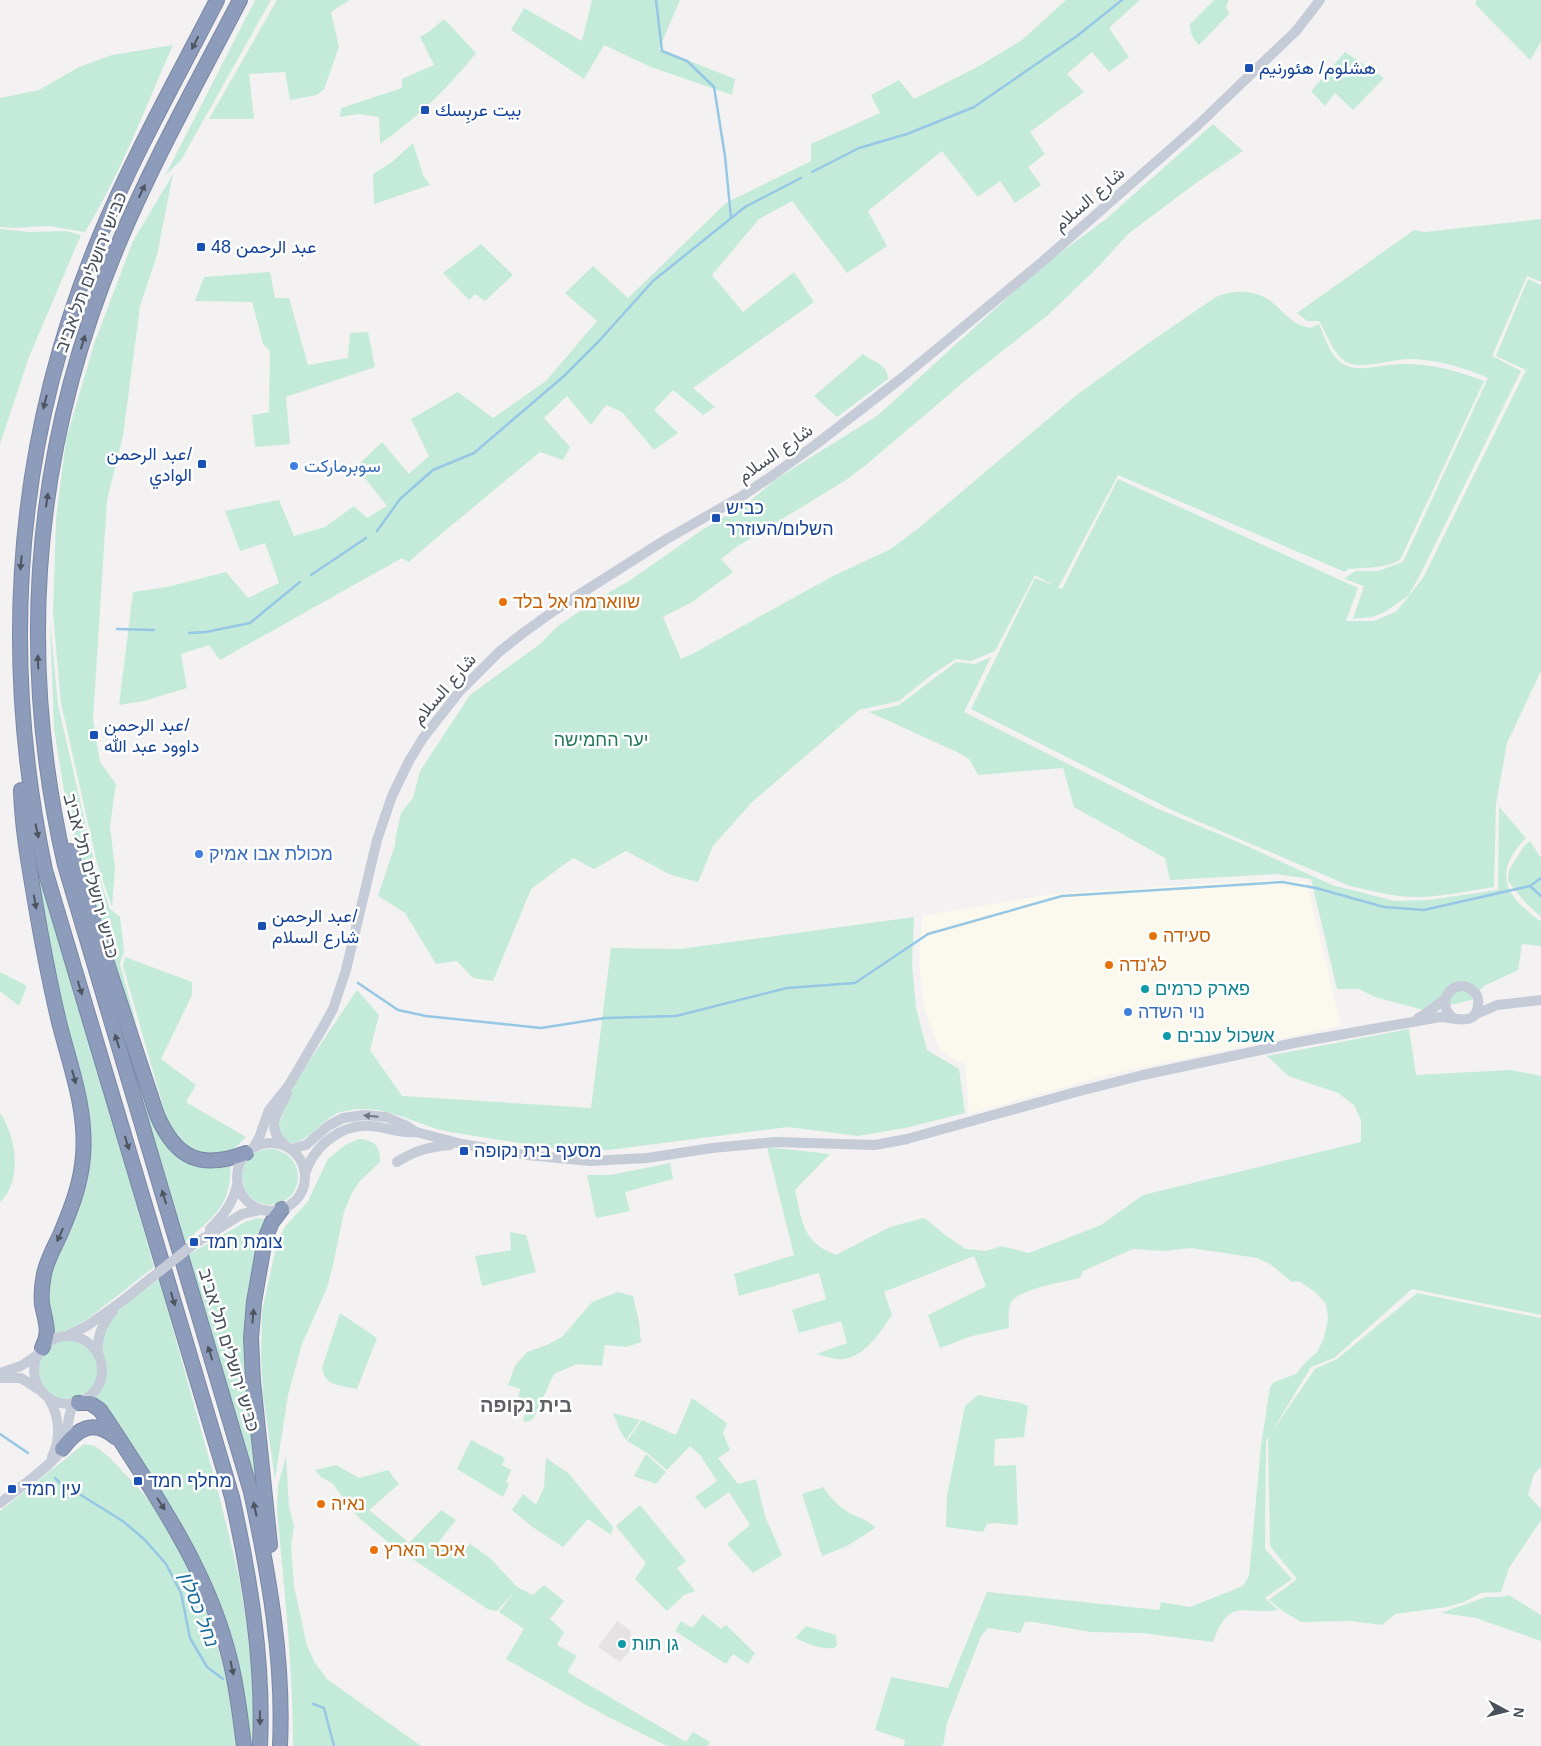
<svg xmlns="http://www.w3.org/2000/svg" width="1541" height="1746" font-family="Arial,Vazirmatn,'Noto Sans Hebrew',sans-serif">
  <rect width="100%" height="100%" fill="#f3f1f1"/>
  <!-- commercial -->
  <path fill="#fbf9ed" d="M1267,880L1306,881L1341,1026L1111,1074L969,1114L965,1064L950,1058L939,1048L924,1008L919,964L922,916L1059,893Z"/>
  <!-- education -->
  <path fill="#e4e2e2" d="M617,1621L631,1631L629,1652L620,1662L598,1647Z"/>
  <!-- green -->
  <g fill="#c4ebda">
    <path d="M255,0H271L181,160L165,176Z"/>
    <path d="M277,0H350L331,12L339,47L324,89L317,95L290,100L285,72L249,74L254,119H209Z"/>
    <path d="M592,0H680L659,49L735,79L732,95L651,67L604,45L584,79L511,30L524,8L582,41Z"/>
    <path d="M1066,0H1140L1109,28L1129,57L1109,72L1092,52L1067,74L1084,92L1030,132L1045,154L1028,167L1041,185L1015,203L1000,181L978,197L942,151L868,211L887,246L847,273L792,201L759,219L712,275L743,312L794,272L814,302L693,388L715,407L703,415L673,390L654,410L678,433L654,450L622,412L606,405L591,425L567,396L544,418L570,447L563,460L540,452L435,539L409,562L402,558L220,660L209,645L181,654L187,688L144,701L119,705L133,592L167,587L226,572L248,598L279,583L265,543L240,551L225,511L279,500L294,536L325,527L354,506L367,518L387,506L356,467L382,442L409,474L429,456L411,419L458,392L493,418L546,381L597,321L565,293L593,266L628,298L726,203L811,161V144L880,113L871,95L899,80L914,99L979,66L1022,40Z"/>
    <path d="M1214,0H1229L1226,6L1229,14L1199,45C1193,39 1190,33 1190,24Z"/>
    <path d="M1477,0H1541V42L1530,60L1475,4Z"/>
    <path d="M444,19L476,53C449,87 416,119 380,144L379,117L358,114L340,117L341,108L402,88V79L434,65L420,37L430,31Z"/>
    <path d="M173,45C145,108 121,173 85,232L49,226L13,228L0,227V98L39,90L79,67L112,55Z"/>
    <path d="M1345,52L1384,78L1353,110L1335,93L1325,106L1311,91Z"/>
    <path d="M1213,124L1243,151L1196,183L1128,234L1099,266L1048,315L967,379L866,465L846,480L738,546L721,559L733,572L692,602L663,617L681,659L692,654L833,576L891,549L920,527L1074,397L1147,344L1216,297C1233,290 1253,289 1269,300C1279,307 1286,317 1296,323C1301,326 1307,327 1311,328L1319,324C1325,338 1331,358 1345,365C1360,373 1388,363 1405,364C1432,364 1459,371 1484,381L1400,560C1384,569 1366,567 1348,569L1345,572L1118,475L1058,588L1062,589L1118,479L1358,588L1346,621H1374L1397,611L1423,578L1526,370L1496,356L1528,279L1541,285V671L1507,743L1496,804L1494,887C1469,891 1445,896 1420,897C1396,898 1373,891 1350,886L1176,812L971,709L1035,578L1053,585L1035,575L995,651L971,661L956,659L930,676L899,701L859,710L752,802L713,846L698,882L671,875L626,851L594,869L573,858L531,889L493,981L473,978L457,961L436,964L405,913L378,896L395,845L396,835L401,813L413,798L420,771L470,695L540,644L558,626L596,600L629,581L702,530L748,503L776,479L877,416L1040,268L1106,219Z"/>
    <path d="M413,143L423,175L430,185L374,204L373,174L392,162Z"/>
    <path d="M173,174L157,255L140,306L123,436L107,500L93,720L100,762L116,784L110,826L115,869L112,907L97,863L61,703L53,614L56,519L66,440L94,344L133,241Z"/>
    <path d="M1541,219V282L1527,276L1492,356L1521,371L1419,577L1408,596L1385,612L1372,617L1353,619L1364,586L1344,579L1355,571H1378L1403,562L1488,378C1464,367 1434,359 1407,359C1390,360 1360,370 1346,362C1333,354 1327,334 1319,321H1307L1297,313L1414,230L1424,232Z"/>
    <path d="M0,229L29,232L66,231L81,235L29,357L0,444Z"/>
    <path d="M481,244L513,275L485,301L475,294L469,300L443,273Z"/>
    <path d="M270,272L275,298H289L308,365L348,358L350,333L368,332L375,367L286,397L290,444L255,447L252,415L269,412L270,351L263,344L252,302L195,301L204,277Z"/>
    <path d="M863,354C873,363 888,363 888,379L837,417L814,396Z"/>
    <path d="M50,620L58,705L94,861L110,909L120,917L124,951L120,964L138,1030L118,979L68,816L54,728Z"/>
    <path d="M991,657L964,712L1158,809L1238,842L1332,885L1395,901L1428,900L1498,890L1499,807L1526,838C1504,860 1497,883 1522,906C1528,911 1534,918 1541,921V946L1522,944L1518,970L1484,986L1471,1000L1427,1011L1375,997L1359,989H1337L1311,879L1275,874L1170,880L1165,858L1074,807L1063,768L978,775L969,759L957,752L869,712L899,705L956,662L975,664Z"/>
    <path d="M26,808L154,1267L85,1321L52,1337L53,1325L47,1296L50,1271L85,1181L65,1023L42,908Z"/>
    <path d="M1530,841L1541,858V917L1525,902L1508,881L1509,870L1524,846Z"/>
    <path d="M914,917L912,964L916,1008L927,1050L959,1069L965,1113L905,1128L858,1136L788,1127L609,1150H564L450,1132C415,1125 383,1102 345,1111C341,1112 334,1114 331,1117C320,1123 296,1155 283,1138C281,1136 279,1131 278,1128L293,1085L357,990L379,1015L370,1050L402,1096L591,1108L611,948L680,949Z"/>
    <path d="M125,957L192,982V995L161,1059L196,1085L186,1102L246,1137C242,1141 237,1147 232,1150C216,1160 188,1152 177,1139C172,1133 169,1124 166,1117L123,966Z"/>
    <path d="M0,972L27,986L19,1006L0,991Z"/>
    <path d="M115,1006L158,1132L165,1144L175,1153L231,1164C230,1175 230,1186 226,1196C219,1215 198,1230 183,1244Z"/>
    <path d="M1409,1029L1416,1075L1511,1070L1541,1076V1315L1412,1289L1334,1358L1311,1367L1271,1433L1315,1369L1337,1359L1417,1293L1541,1318V1467L1534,1474L1528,1495L1541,1509V1520L1509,1568L1501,1592L1481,1593L1464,1602L1447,1607L1395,1614L1382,1625L1351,1621L1301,1622L1284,1612L1269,1600L1297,1579L1270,1546L1268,1438L1266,1440L1265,1549L1292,1579L1265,1598L1278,1610C1241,1615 1230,1596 1213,1642L1142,1633L1090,1632L1033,1622H1025L1020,1633L988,1628L981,1636L947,1723L943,1746H904L905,1740L875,1730L891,1677L948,1688L987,1592L1159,1610L1161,1602L1190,1607L1243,1586L1249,1576L1261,1446L1270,1387L1274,1382L1296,1374L1304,1364L1317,1352L1324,1338L1328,1318L1326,1304L1315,1292L1299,1281L1292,1282L1270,1264L1257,1258L1191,1248L1165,1251L1133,1249L1083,1271L1080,1278C1064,1282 1023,1288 1012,1301C1007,1308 1009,1320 1009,1328L972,1336L940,1348L928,1315L986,1286L974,1256L884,1292L892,1315C881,1331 865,1357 843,1359C835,1360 825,1356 816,1354L847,1343L841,1321L799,1333L792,1310L826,1299L819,1273L739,1296L734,1274L794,1255L767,1147L830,1154L795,1190C802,1221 802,1242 836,1255L890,1227L924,1218L948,1237L966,1249L986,1251L1001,1246L1029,1253L1101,1225L1143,1195L1361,1142V1120L1354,1105L1338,1093L1288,1076L1267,1056Z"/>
    <path d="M0,1113C16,1136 23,1181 0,1202Z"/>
    <path d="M359,1139C374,1140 381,1146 380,1162L359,1182L351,1195L344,1212L333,1265L327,1288L302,1344L288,1395L275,1479L263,1395L261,1355L262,1311L277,1243L284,1228L308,1201L328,1159L345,1145Z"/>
    <circle cx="270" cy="1177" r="28"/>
    <path d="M670,1163L673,1179L625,1192L630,1211L596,1218L587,1175H610Z"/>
    <path d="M257,1218L267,1219L248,1301L263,1516L188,1255L245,1222Z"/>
    <path d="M510,1232L526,1235L536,1272L482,1286L475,1256L511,1250Z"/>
    <path d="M159,1279L218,1491L239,1576L247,1628L254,1695L256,1746H248L197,1555L208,1614L231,1693L238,1746H0V1511L84,1444L95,1446L110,1458L153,1504L89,1400C118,1378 96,1359 104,1332C112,1308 140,1293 159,1279Z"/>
    <path d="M618,1292L633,1296L639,1322L641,1342L627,1347L605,1345L602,1366L577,1364L554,1374L533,1419L528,1422L523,1421L527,1402L518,1400L520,1389L508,1385L515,1366L527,1352L547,1345L562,1337L592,1302Z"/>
    <path d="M340,1313L377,1338L357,1389C341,1385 325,1387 322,1368Z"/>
    <circle cx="68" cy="1370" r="30"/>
    <path d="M978,1395L1021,1403L1028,1406L1024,1437L995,1439L994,1466L1016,1465L1018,1525L994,1523L987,1524L983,1532L946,1527L947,1496L965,1406Z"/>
    <path d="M692,1398L727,1423L723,1433L730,1450L718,1458L738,1484L756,1479L765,1516L782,1555L753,1573L727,1544L750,1525L729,1492L705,1509L695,1497L717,1481L700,1455L690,1446L667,1470L647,1453L627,1441L642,1420L676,1435Z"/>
    <path d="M613,1413L640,1420L626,1440L620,1431Z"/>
    <path d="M471,1440L505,1458L502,1465L511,1470L506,1482L509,1484L503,1497L457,1469Z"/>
    <path d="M646,1454L666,1472L656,1484L634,1476Z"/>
    <path d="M286,1456L289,1507L294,1526L291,1546L294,1586L307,1646L315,1663L327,1679L421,1746H293C293,1667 284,1588 277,1509L278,1486Z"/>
    <path d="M546,1458L568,1473L613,1527L611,1535L588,1519L563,1547L531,1526L512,1510L523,1494L536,1505L544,1487Z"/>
    <path d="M336,1465L359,1478L388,1470L399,1484L369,1510L407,1541L400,1552L358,1517L332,1483L321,1477L315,1470Z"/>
    <path d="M823,1487C830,1497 838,1506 848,1512C857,1518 869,1519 875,1528L847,1546L822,1556L802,1494Z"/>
    <path d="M640,1505L686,1561L677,1568L695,1591L684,1595L667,1611L635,1579L646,1563L616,1526Z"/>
    <path d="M441,1510L456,1520L437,1544L457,1558L470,1544L490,1558L517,1587L533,1595L544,1585L564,1601L550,1619L564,1632L557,1645L577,1656L567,1672L686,1742L693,1732L710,1742L708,1746H667L604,1715L506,1659L524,1629L499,1612L514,1592L497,1611L489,1610L402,1552L410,1542Z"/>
    <path d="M1509,1595L1541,1615V1641L1476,1618L1441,1613L1486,1597H1501Z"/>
    <path d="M703,1614L721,1629L726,1625L755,1653L748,1664L733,1654L726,1664L675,1631L681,1621L692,1628Z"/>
    <path d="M806,1626L836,1635L837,1646L834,1648C820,1650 807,1643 795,1638Z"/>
  </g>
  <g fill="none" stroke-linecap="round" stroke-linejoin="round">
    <!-- stream -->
    <g stroke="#96c7e4" stroke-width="2.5">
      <path d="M656,0L662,51L687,61L714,87L725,156L731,218"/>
      <path d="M812,172L859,148L907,134L974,107L1077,36L1122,0"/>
      <path d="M377,531L400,499L433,470L474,453L564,376L599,341L653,281L745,207L801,178"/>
      <path d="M311,575L366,538"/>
      <path d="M117,629L154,630"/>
      <path d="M189,633L206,632L250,623L300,582"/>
      <path d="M1530,886L1541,896"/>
      <path d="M358,983L398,1010L426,1016L541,1028L605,1018L676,1016L787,988L855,983L928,934L1062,896L1282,882L1316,888L1384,907L1424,910L1530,886L1541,878"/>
      <path d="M0,1434L28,1453"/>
      <path d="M55,1478L62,1485L73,1490L124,1522L145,1540L166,1564L181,1593L190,1638L207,1667L223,1679"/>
      <path d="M313,1704L324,1708L334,1746"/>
    </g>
    <!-- highway casing -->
    <g stroke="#7987a6" stroke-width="16">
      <g id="highway">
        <path d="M217,0C177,78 133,156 99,238C15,442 0,655 45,870L232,1497C250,1578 264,1662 260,1746"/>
        <path d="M240,0C198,81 153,161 118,245C34,445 16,653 65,865L251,1492C269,1575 284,1660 280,1746"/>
        <path d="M21,790C22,825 28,860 34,895C41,937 49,980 59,1022C70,1066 87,1109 83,1156C81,1184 71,1209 60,1235C54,1248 47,1260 44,1274C42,1284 41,1294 42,1304C45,1321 51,1332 42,1348"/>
        <path d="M70,851L157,1115C176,1159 201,1170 246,1153"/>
        <path d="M78,1403H90L100,1410C114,1430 127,1451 140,1471C177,1529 212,1588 229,1656C237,1685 240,1716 244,1746"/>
        <path d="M62,1449C77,1429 93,1418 115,1437"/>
        <path d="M270,1545L253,1381L251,1338L254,1302L265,1239L272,1222L282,1209"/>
      </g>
    </g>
    <!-- secondary -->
    <g stroke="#c5cbd7" stroke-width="10">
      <path d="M1474,1015L1497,1005L1541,1000"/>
      <path d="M1418,1018L1427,1013L1445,999"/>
      <circle cx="271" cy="1177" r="34"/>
      <path d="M284,1144C264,1127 279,1111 287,1093"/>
      <path d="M254,1147L259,1138L269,1110L289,1085L322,1029L333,1009L346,970L377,840L392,796L409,761L423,738L460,691L499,652L523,633L558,608L665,540L742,496L766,480L815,445L903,377L1042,262L1198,125L1296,31L1320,0"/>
      <path d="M291,1149L306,1145L328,1126L343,1118L364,1115L386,1117L405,1125L416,1132L462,1144L527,1155L590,1161L647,1158L712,1148L776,1142L875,1145L907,1139L1076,1092L1143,1075L1299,1042L1440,1017C1454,1017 1477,1028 1478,1004C1479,998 1476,993 1472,990C1455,976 1433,1002 1453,1018"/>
      <path d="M397,1162C416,1150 428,1147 450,1145"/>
      <path d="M305,1174C313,1147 341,1123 371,1126C386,1127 401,1134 416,1132"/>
      <path d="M210,1229C223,1216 233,1203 237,1185"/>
      <path d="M194,1244L242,1214L260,1210"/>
      <path d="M68,1335L87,1326L121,1302"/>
      <circle cx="68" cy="1370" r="34"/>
      <path d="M98,1354C96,1337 102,1324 113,1311"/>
      <path d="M0,1373L21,1366L37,1355"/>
      <path d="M0,1378H21L38,1389"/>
      <path d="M49,1399C60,1417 61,1438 52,1457"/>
      <path d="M0,1503C15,1491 57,1462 64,1446C69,1433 66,1416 74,1404"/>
    </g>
    <!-- highway -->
    <use href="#highway" stroke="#8d9cba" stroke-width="14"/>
    <!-- secondary-bridge -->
    <path stroke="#c5cbd7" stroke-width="10" d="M121,1302L194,1244"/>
  </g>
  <!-- one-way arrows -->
  <defs><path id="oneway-solid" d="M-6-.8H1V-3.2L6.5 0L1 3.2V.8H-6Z" transform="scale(1.25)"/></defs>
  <g fill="#4d5561">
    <use href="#oneway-solid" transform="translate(195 43) rotate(117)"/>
    <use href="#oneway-solid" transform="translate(142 191) rotate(-65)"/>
    <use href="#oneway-solid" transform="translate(83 342) rotate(-73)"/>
    <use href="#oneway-solid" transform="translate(45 402) rotate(104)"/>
    <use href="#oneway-solid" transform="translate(47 500) rotate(-82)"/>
    <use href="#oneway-solid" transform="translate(21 563) rotate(95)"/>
    <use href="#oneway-solid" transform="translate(38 662) rotate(-92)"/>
    <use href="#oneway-solid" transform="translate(37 831) rotate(78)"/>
    <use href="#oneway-solid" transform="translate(35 902) rotate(80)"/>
    <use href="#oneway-solid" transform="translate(80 988) rotate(73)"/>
    <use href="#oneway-solid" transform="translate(117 1041) rotate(-107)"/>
    <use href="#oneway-solid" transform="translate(74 1077) rotate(75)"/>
    <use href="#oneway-solid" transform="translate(127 1143) rotate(73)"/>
    <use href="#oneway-solid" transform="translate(164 1197) rotate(-107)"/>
    <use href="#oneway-solid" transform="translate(60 1235) rotate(114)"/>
    <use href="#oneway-solid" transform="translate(173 1299) rotate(73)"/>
    <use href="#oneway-solid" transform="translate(253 1316) rotate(-85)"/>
    <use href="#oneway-solid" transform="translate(210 1353) rotate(-107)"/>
    <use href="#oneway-solid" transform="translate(161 1504) rotate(57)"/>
    <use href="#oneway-solid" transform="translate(255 1509) rotate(-102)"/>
    <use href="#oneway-solid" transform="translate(232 1668) rotate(78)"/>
    <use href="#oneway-solid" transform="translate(260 1718) rotate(89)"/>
  </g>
  <use fill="#6f7681" href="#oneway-solid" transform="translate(371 1116) rotate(-175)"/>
  <!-- markers -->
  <g fill="#1a4fb4" stroke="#fff" stroke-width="2">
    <rect x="1244" y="63" width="10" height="10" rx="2.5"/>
    <rect x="420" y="105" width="10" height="10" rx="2.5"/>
    <rect x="196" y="242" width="10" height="10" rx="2.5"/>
    <rect x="197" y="459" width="10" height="10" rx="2.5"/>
    <rect x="711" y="513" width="10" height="10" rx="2.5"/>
    <rect x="89" y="730" width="10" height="10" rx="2.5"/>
    <rect x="257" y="921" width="10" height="10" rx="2.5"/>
    <rect x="459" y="1146" width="10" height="10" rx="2.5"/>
    <rect x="189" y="1237" width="10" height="10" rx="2.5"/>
    <rect x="133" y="1476" width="10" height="10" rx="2.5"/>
    <rect x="7" y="1484" width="10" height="10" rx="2.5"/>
  </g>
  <g fill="#3f7fe0" stroke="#fff" stroke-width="2">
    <circle cx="294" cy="466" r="5"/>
    <circle cx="199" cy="854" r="5"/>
    <circle cx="1128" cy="1012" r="5"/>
  </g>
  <g fill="#e8710a" stroke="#fff" stroke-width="2">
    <circle cx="503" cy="602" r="5"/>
    <circle cx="1153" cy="936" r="5"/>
    <circle cx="1109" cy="965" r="5"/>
    <circle cx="321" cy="1504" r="5"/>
    <circle cx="374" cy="1550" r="5"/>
  </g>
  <g fill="#0f9aa8" stroke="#fff" stroke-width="2">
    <circle cx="1145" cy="989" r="5"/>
    <circle cx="1167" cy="1036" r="5"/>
    <circle cx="622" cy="1644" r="5"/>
  </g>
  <g text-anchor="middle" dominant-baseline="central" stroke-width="5" stroke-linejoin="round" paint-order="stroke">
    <!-- transit labels -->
    <g font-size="18" fill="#164399" stroke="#fff" text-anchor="start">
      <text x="1259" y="68">هشلوم/ هئورنيم</text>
      <text x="435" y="110">بيت عربِسك</text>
      <text x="211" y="247">عبد الرحمن 48</text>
      <text x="192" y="454" text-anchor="end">عبد الرحمن/<tspan x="192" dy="21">الوادي</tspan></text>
      <text x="726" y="508">כביש<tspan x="726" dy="21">השלום/העוזרר</tspan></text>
      <text x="104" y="725">عبد الرحمن/<tspan x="104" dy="21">داوود عبد الله</tspan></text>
      <text x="272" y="916">عبد الرحمن/<tspan x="272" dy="21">شارع السلام</tspan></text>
      <text x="474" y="1151">מסעף בית נקופה</text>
      <text x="204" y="1242">צומת חמד</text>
      <text x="148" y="1481">מחלף חמד</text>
      <text x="22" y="1489">עין חמד</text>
    </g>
    <!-- street labels -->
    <g font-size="18" fill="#4a515c" stroke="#fff">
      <text transform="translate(1089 199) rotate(-41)">شارع السلام</text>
      <text transform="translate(91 272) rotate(-69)">כביש ירושלים תל אביב</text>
      <text transform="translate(775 453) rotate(-35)">شارع السلام</text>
      <text transform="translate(444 689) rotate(-49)">شارع السلام</text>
      <text transform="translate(91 876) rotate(75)">כביש ירושלים תל אביב</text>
      <text transform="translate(229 1350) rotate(73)">כביש ירושלים תל אביב</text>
    </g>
    <!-- shop labels -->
    <g font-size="18" fill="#366cbe" stroke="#fff" text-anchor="start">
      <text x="304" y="466">سوبرماركت</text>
      <text x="209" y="854">מכולת אבו אמיק</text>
      <text x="1138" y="1012">נוי השדה</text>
    </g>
    <!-- food labels -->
    <g font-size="18" fill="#c56008" stroke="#fff" text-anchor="start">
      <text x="513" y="602">שווארמה אל בלד</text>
      <text x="1163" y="936">סעידה</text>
      <text x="1119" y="965">לג'נדה</text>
      <text x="331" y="1504">נאיה</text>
      <text x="384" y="1550">איכר הארץ</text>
    </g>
    <!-- park labels -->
    <g font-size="18" fill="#21785a" stroke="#fff">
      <text x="601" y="740">יער החמישה</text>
    </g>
    <!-- culture labels -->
    <g font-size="18" fill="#0d838f" stroke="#fff" text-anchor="start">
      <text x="1155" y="989">פארק כרמים</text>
      <text x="1177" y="1036">אשכול ענבים</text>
      <text x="632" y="1644">גן תות</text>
    </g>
    <!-- water labels -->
    <g font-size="19" font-style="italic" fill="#1b6e9f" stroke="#fff">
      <text transform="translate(199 1610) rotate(69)">נחל כסלון</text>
    </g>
    <!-- quarter labels -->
    <g font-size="20" font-weight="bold" fill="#5e6065" stroke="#fff">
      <text x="526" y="1405">בית נקופה</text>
    </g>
  </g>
  <!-- north arrow -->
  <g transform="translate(1506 1711) rotate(97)" stroke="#ffffff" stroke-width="4" paint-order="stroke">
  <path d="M0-4L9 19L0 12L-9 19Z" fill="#4a515c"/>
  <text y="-8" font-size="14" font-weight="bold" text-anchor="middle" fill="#4a515c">N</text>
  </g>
</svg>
